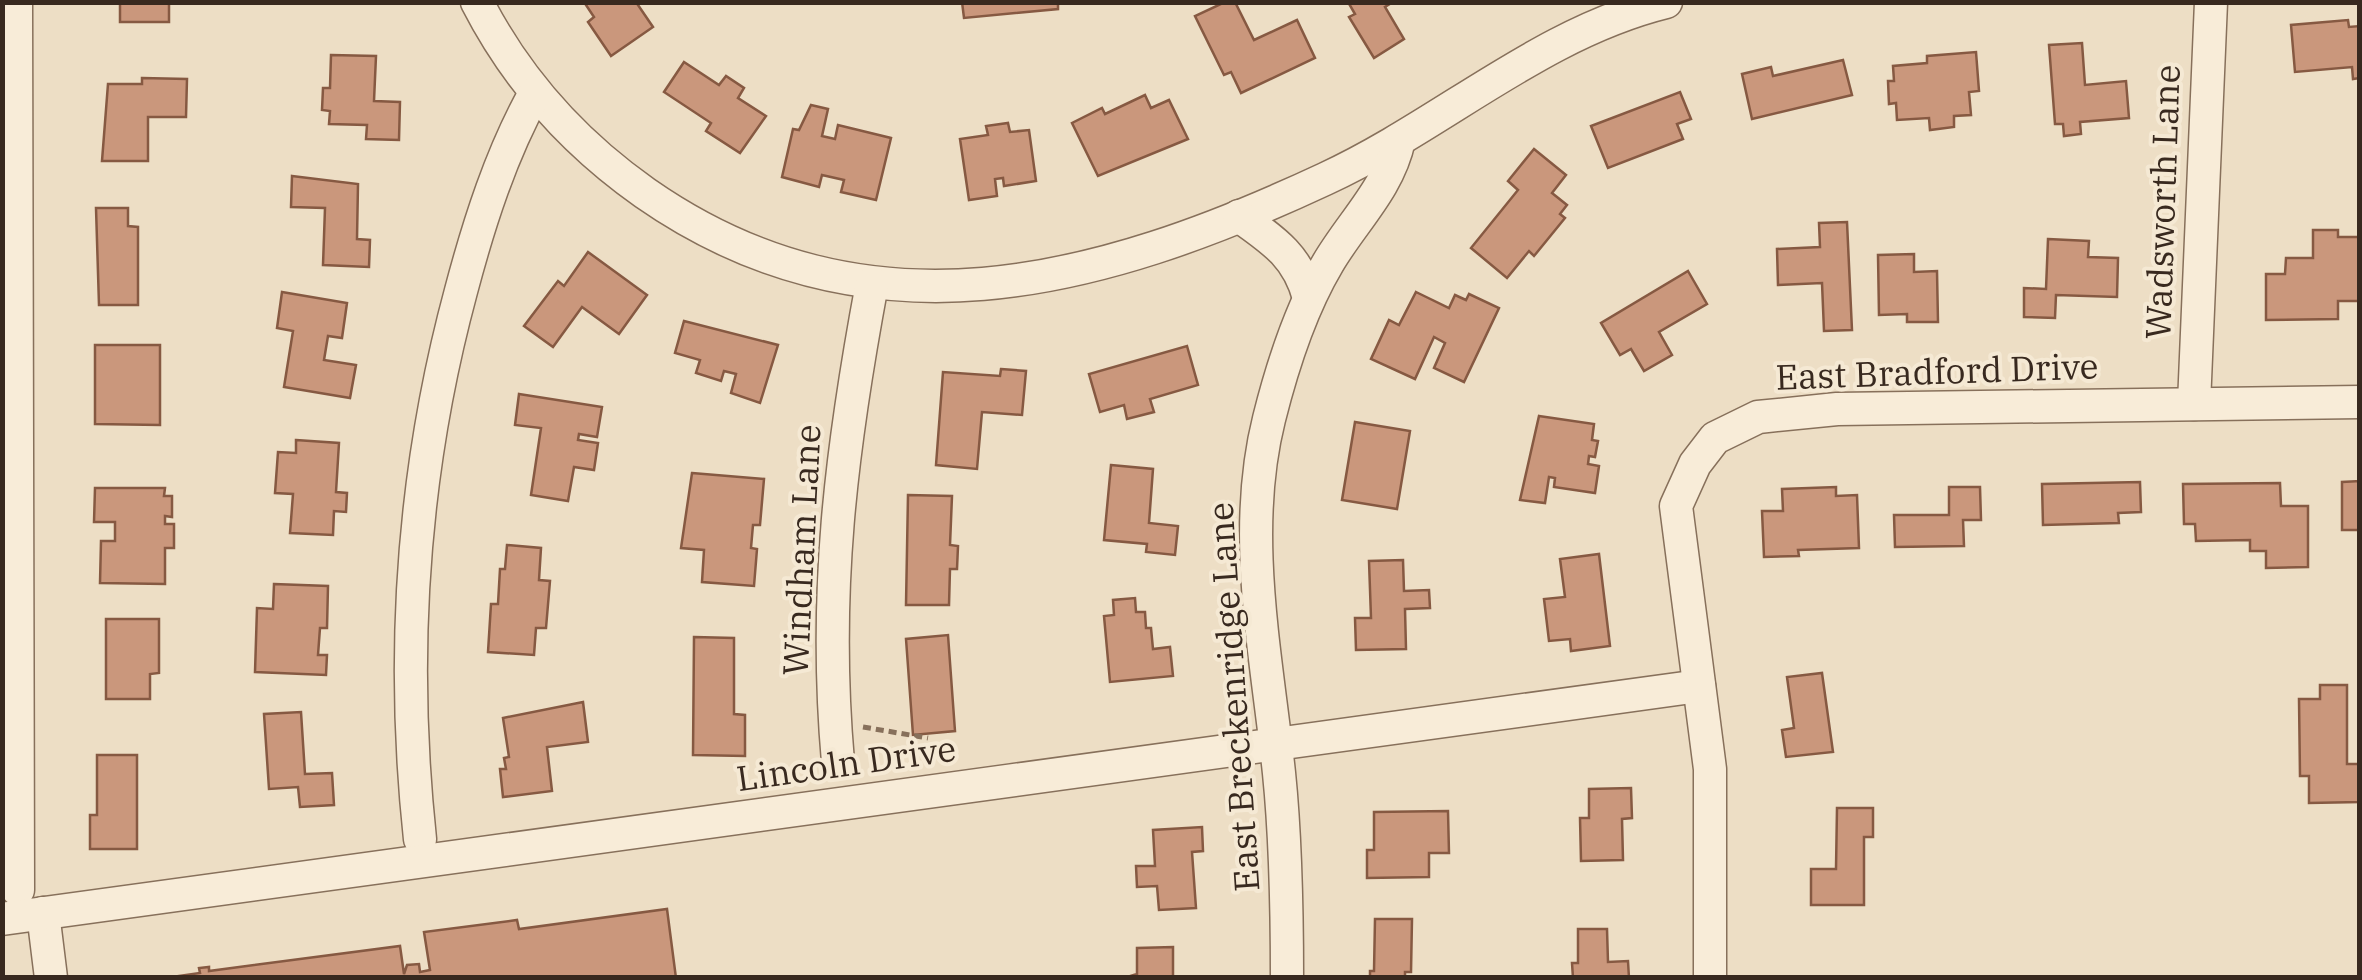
<svg xmlns="http://www.w3.org/2000/svg" width="2362" height="980" font-family="'IBM Plex Serif',serif">
  <rect width="100%" height="100%" fill="#eddec5"/>
  <!-- building -->
  <g fill="#ca977c" stroke="#865942" stroke-width="2.5">
    <rect x="120" y="2" width="49" height="20"/>
    <path d="M584,2H642L638,5L653,27L611,56L588,22L594,17Z"/>
    <path d="M962,2H1058V9L964,18Z"/>
    <path d="M1225,2H1235L1254,40L1297,20L1315,58L1241,93L1231,72L1224,75L1195,16Z"/>
    <path d="M1348,2H1393L1385,7L1404,39L1374,58L1349,17L1355,14Z"/>
    <path d="M2348,20L2349,27L2360,26V78L2353,79L2352,67L2295,72L2291,25Z"/>
    <path d="M2082,43L2085,85L2126,81L2129,118L2080,122L2081,134L2064,136L2063,124H2055L2049,45Z"/>
    <path d="M1976,52L1979,91L1969,92L1971,115L1954,116V127L1930,130L1929,118L1897,120L1896,103L1889,104L1888,81H1894L1893,66L1927,63V56Z"/>
    <path d="M331,55L376,56L374,101L400,102L399,140L366,139L367,125L329,124L330,111L322,110L323,88H330Z"/>
    <path d="M1843,60L1852,95L1752,119L1742,74L1771,67L1773,76Z"/>
    <path d="M684,62L719,85L726,76L744,88L738,98L766,116L740,153L706,131L711,123L664,92Z"/>
    <path d="M142,78L187,79L186,117H148V161H102L108,84H142Z"/>
    <path d="M1680,92L1691,119L1677,124L1683,139L1608,168L1591,126Z"/>
    <path d="M1145,95L1151,108L1169,100L1188,139L1098,176L1072,123L1102,108L1105,114Z"/>
    <path d="M811,105L828,109L822,136L835,139L838,125L891,138L876,200L841,192L844,180L822,175L819,187L782,177L793,129L799,130Z"/>
    <path d="M1008,123L1010,132L1029,130L1036,181L1004,186L1003,178L995,179L997,196L969,200L960,139L988,135L986,126Z"/>
    <path d="M1534,149L1566,175L1552,193L1567,205L1560,214L1565,218L1534,256L1529,251L1507,278L1471,248L1518,190L1508,181Z"/>
    <path d="M292,176L358,184L357,239L370,240L369,267L323,265L325,208L291,207Z"/>
    <path d="M96,208H128V226L138,227V305H99Z"/>
    <path d="M1847,222L1852,330L1824,331L1822,283L1778,285L1777,249L1820,247L1819,223Z"/>
    <path d="M2313,230H2338V237H2360V301H2338V319L2266,320V274H2285L2286,258H2313Z"/>
    <path d="M2048,239L2089,241L2088,257L2118,258L2117,297L2056,295L2055,318L2024,317V288L2046,289Z"/>
    <path d="M588,252L647,295L619,334L582,307L553,347L524,326L558,281L564,286Z"/>
    <path d="M1914,254V272L1937,271L1938,322H1907V314L1879,315L1878,255Z"/>
    <path d="M1688,271L1707,304L1659,332L1672,355L1644,371L1631,349L1620,355L1601,323Z"/>
    <path d="M282,292L347,303L342,338L328,336L324,360L356,365L350,398L284,387L293,331L277,328Z"/>
    <path d="M1416,292L1449,308L1455,295L1466,300L1469,294L1499,308L1464,382L1434,368L1445,343L1434,337L1415,379L1371,359L1389,320L1399,325Z"/>
    <path d="M684,321L778,345L760,403L731,393L736,374L724,371L721,381L696,373L700,360L675,353Z"/>
    <path d="M95,345H160V425L95,424Z"/>
    <path d="M1187,346L1198,385L1150,399L1154,412L1127,419L1124,405L1100,412L1089,374Z"/>
    <path d="M1001,369L1026,371L1022,415L982,412L977,469L936,465L943,372L1000,376Z"/>
    <path d="M519,394L602,407L597,437L579,434L578,440L598,443L594,470L574,467L568,501L531,495L541,428L515,425Z"/>
    <path d="M1539,416L1594,424L1592,440L1598,441L1595,457L1589,456L1588,464L1599,466L1595,493L1554,487L1555,478L1549,477L1545,503L1520,500Z"/>
    <path d="M1355,422L1410,431L1397,509L1342,500Z"/>
    <path d="M296,440L339,443L336,492L347,493L346,512L334,511L333,535L290,533L293,494L275,493L278,452L296,453Z"/>
    <path d="M1111,465L1153,469L1149,523L1178,526L1175,555L1146,552L1147,544L1104,540Z"/>
    <path d="M692,473L764,479L760,525H753L751,548L757,549L754,586L702,582L704,550L681,548Z"/>
    <path d="M2360,481V530H2342V482Z"/>
    <path d="M2140,482L2141,512L2118,513L2119,523L2043,525L2042,484Z"/>
    <path d="M2280,483L2281,506H2308V567L2266,568V551H2250V540L2196,541L2195,524H2184L2183,484Z"/>
    <path d="M1836,487V496L1857,495L1859,548L1798,550L1799,556L1764,557L1762,511H1783L1782,489Z"/>
    <path d="M1949,487H1980L1981,520H1963L1964,546L1895,547L1894,515H1949Z"/>
    <path d="M95,488H165L164,496H172V517L165,516V524H174V548H165V584L100,583L101,541H115V522H94Z"/>
    <path d="M908,495L952,496L950,545L958,546L957,569H950L949,605H906Z"/>
    <path d="M507,545L541,548L539,580L550,581L546,628H536L534,655L488,652L491,604H498L500,569H505Z"/>
    <path d="M1599,554L1610,646L1571,651L1570,639L1549,641L1544,599L1565,597L1560,559Z"/>
    <path d="M1403,560L1404,591L1429,590L1430,608L1405,609L1406,649L1356,650L1355,618H1371L1369,561Z"/>
    <path d="M274,584L328,586L327,628H320L318,655H327L326,675L255,672L257,608L273,609Z"/>
    <path d="M1135,598L1136,612H1145L1146,628H1151L1153,649L1170,647L1173,676L1110,682L1104,616L1114,615L1113,600Z"/>
    <path d="M106,619H159V673L150,674V699H106Z"/>
    <path d="M948,635L955,731L913,735L906,639Z"/>
    <path d="M694,637L734,638V714L745,715V756L693,755Z"/>
    <path d="M1822,673L1833,752L1786,757L1782,730L1794,728L1787,677Z"/>
    <path d="M2320,685H2347V764H2360V802L2309,803V776H2300L2299,699H2320Z"/>
    <path d="M583,702L588,742L547,747L552,791L503,797L500,769H506L504,758L509,757L503,718Z"/>
    <path d="M301,712L305,774L332,773L334,805L300,807L298,787L269,789L264,714Z"/>
    <path d="M97,755H137V849H90V815H97Z"/>
    <path d="M1631,788L1632,818L1622,819L1623,860L1581,861L1580,818H1589V789Z"/>
    <path d="M1837,808H1873V837H1864V905H1811V869H1836Z"/>
    <path d="M1448,811L1449,853H1429V877L1367,878V850H1374V812Z"/>
    <path d="M1202,827L1203,851L1192,852L1196,908L1159,910L1157,886L1137,887L1136,866H1155L1153,830Z"/>
    <path d="M667,909L676,978H165L200,973L199,968L209,967V971L400,946L404,974L407,965L419,964L420,972L430,970L424,932L517,920L519,929Z"/>
    <path d="M1375,919H1412L1411,972H1405V978H1370V971H1374Z"/>
    <path d="M1578,929H1607L1608,962L1628,961L1629,978H1573L1572,963H1578Z"/>
    <path d="M1173,947V978H1124L1137,974V948Z"/>
  </g>
  <g fill="none" stroke-linecap="round" stroke-linejoin="round">
    <!-- minor casing -->
    <g stroke="#87705b" stroke-width="35">
      <g id="minor">
        <path d="M16,2L18,890"/>
        <path d="M477,2C517,80 574,143 645,193C867,348 1098,285 1325,179C1442,125 1540,33 1666,2"/>
        <path d="M1239,216C1273,240 1298,256 1309,298"/>
        <path d="M2194,404L2211,2"/>
        <path d="M838,762C823,593 841,450 872,284"/>
        <path d="M420,839C400,653 412,472 461,291C479,223 501,154 535,93"/>
        <path d="M43,913L51,978"/>
        <path d="M2,919L1699,686"/>
        <path d="M1287,978C1287,909 1286,841 1279,773C1267,658 1240,534 1269,419C1282,367 1300,310 1328,263C1352,222 1389,188 1399,140"/>
        <path d="M1710,978V769L1676,506L1695,464L1715,438L1758,417L1837,409L2360,402"/>
      </g>
    </g>
    <!-- path -->
    <path stroke="#87705b" stroke-width="5" stroke-dasharray="8 5" stroke-linecap="butt" d="M863,727L928,738"/>
    <!-- minor -->
    <use href="#minor" stroke="#f8ecd8" stroke-width="32"/>
  </g>
  <g text-anchor="middle" dominant-baseline="central" stroke-width="8" stroke-linejoin="round" paint-order="stroke">
    <!-- street labels -->
    <g font-size="35" fill="#38291f" stroke="#f5e9d4">
      <text transform="translate(2162 202) rotate(-88)">Wadsworth Lane</text>
      <text transform="translate(1937 371) rotate(-2)">East Bradford Drive</text>
      <text transform="translate(801 550) rotate(-87)">Windham Lane</text>
      <text transform="translate(1233 697) rotate(-94)">East Breckenridge Lane</text>
      <text transform="translate(846 763) rotate(-8)">Lincoln Drive</text>
    </g>
  </g>
  <!-- border -->
  <rect width="2362" height="980" fill="none" stroke="#38291f" stroke-width="10"/>
</svg>
